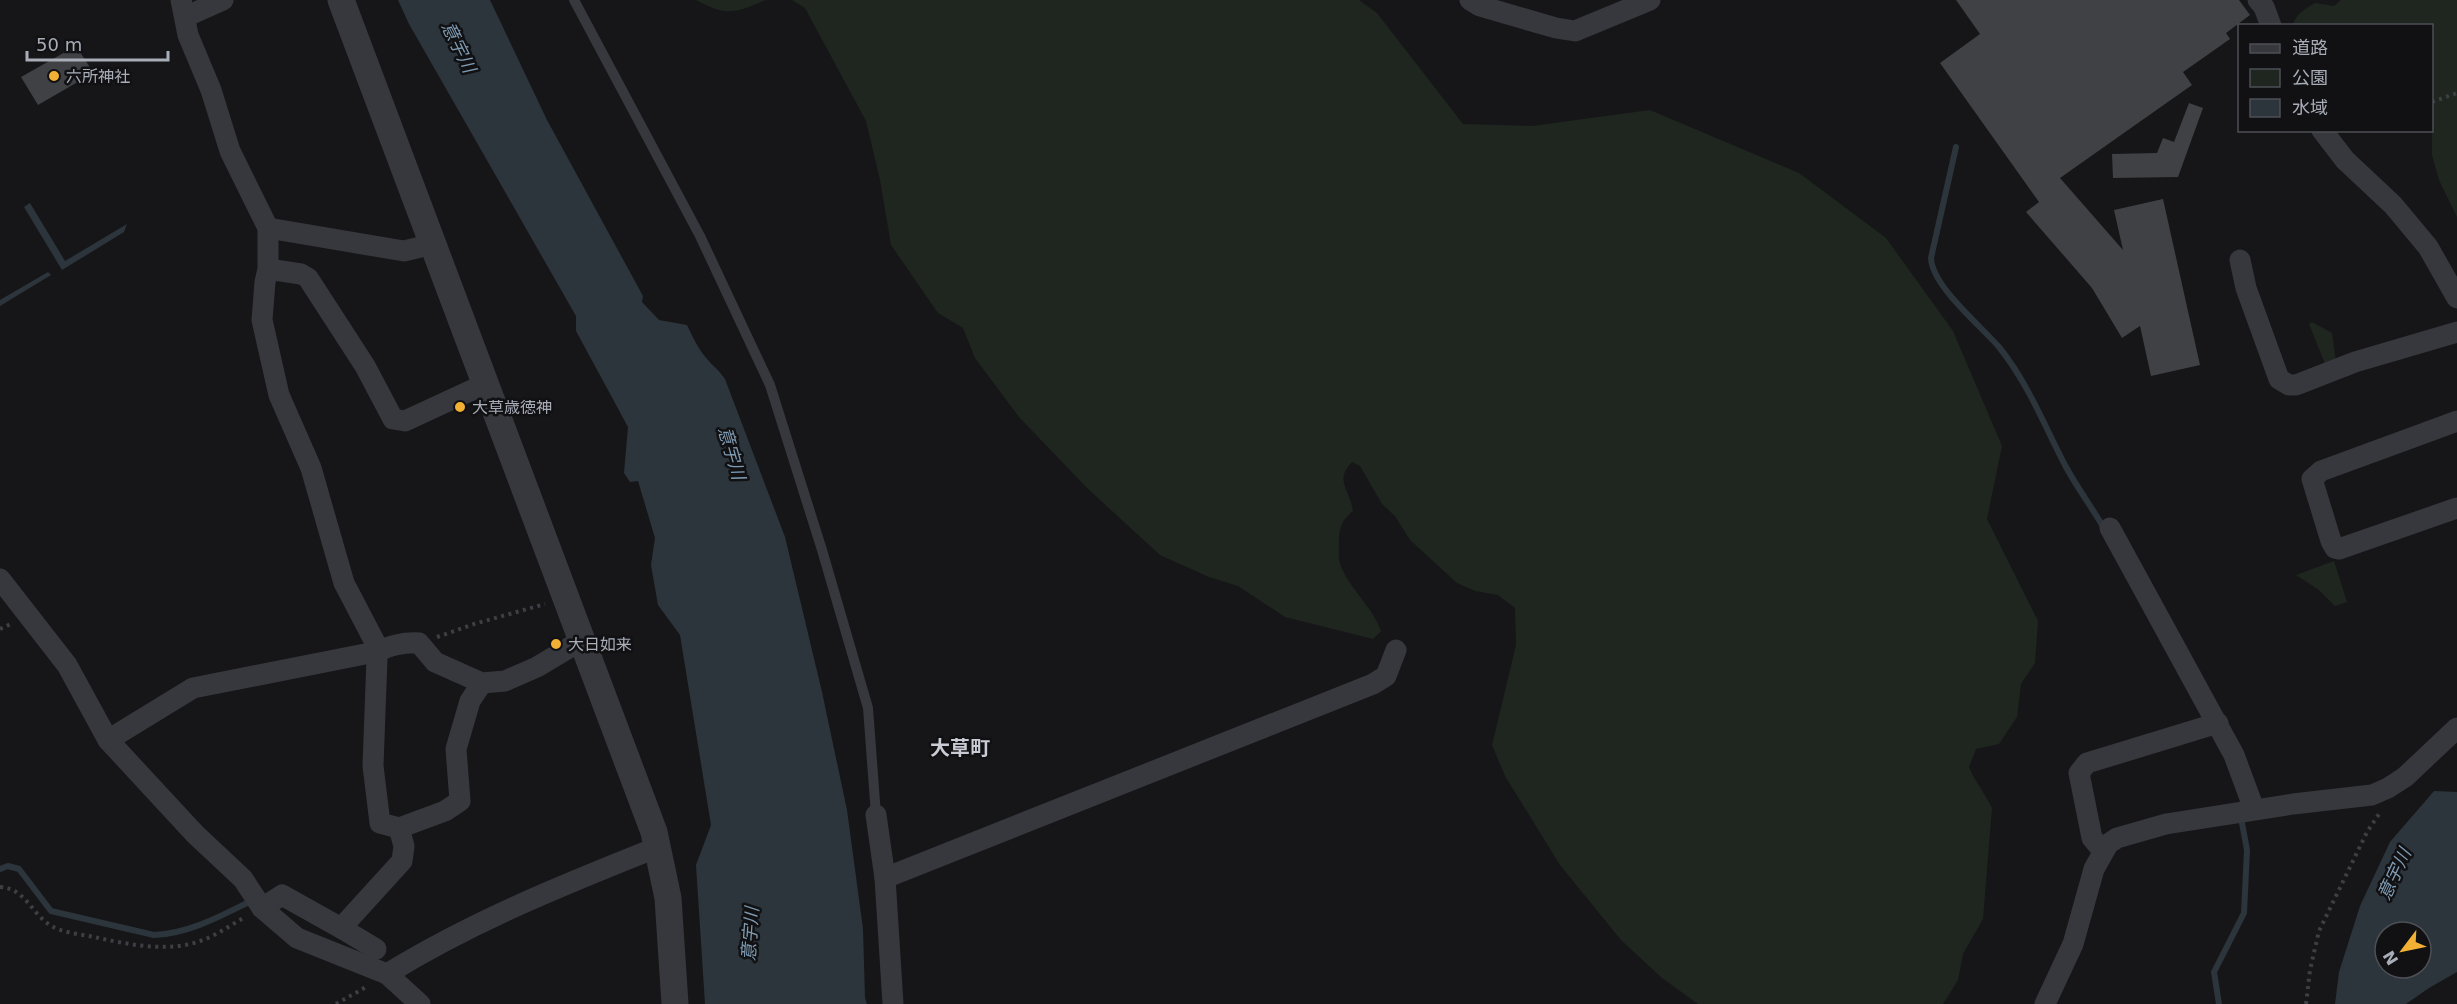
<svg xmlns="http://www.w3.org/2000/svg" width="2457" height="1004" font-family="'DejaVu Sans','Noto Sans JP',sans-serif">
  <rect width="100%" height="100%" fill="#161618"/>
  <!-- green -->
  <g fill="#1e261f">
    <path d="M696,0H766C735,13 727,17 696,0Z"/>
    <path d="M792,0H1359L1377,13L1463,124L1532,126L1650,110L1799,173L1886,238L1953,331L2002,446L1987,519L2038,621L2035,663L2021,684L2017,717L1999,744L1976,749L1969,767C1975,782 1985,793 1992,808L1983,919L1963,954L1958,980L1943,1004H1698L1662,978L1621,940L1560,865L1505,776L1492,745L1516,645L1515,608L1498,595L1475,591L1457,583L1410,540L1395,516L1382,504L1360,466L1352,462C1334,481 1350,489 1353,511C1341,521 1339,528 1339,544C1339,549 1338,557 1340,563C1346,585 1373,607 1381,631L1373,639L1285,617L1238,586L1209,577L1160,555L1087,488L1019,417L975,358L963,328L938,313L891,245L880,180L866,121L805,8Z"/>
    <path d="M2341,0H2457V217L2439,180L2432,155V26L2293,25C2295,15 2306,8 2315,3L2334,6Z"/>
    <path d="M2312,322L2332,333L2336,362L2326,366L2309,324Z"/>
    <path d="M2334,561L2347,602L2335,606L2319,590L2296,575Z"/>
  </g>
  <!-- water -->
  <g fill="#2c353c" fill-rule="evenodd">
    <path d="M398,0H490L547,120L643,296L642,302L659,320L687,325C693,338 699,350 708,360C714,367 719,370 725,379L785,537L822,692L847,810L863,929L865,998L867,1004H705L696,865L711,825L680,635L658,605L651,565L655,538L638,481L630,482L624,473L628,427L576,331V316L409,24Z"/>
    <path d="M30,203L65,261L127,224L124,232L62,270L24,207Z"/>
    <path d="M48,272L51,275L0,306V300Z"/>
    <path d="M2434,791L2457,792V972L2429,988L2406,1004H2335L2339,972L2360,906L2390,842ZM2385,932H2421V968H2385Z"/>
  </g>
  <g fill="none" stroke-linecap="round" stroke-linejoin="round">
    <!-- stream -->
    <g stroke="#2c353c" stroke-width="6">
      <path d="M1956,147L1931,258C1932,286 1980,325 1999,347C2028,383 2045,427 2066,467C2078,489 2093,509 2105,530"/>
      <path d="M0,869L8,866L19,869L51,911L154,935C187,934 219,917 247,903"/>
      <path d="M2219,1004L2214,972L2244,913L2247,850L2242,823"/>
    </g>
  </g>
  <!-- building -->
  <g fill="#404145">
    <path d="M1956,0H2239L2250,15L2226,33L2230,39L2183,72L2192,85L2060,178L2123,250L2114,210L2163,199L2200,365L2151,376L2140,326L2122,338L2092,288L2026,212L2039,202L1940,63L1980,34Z"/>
    <path d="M74,47L78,54L80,52L91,69L86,72L88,76L38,105L21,77Z"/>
    <path d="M2189,103L2203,108L2178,177L2113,178L2112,154L2157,153L2163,138L2174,142Z"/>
  </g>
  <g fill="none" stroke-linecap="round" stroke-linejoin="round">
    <!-- path -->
    <g stroke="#3d3f44" stroke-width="4" stroke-dasharray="3 4.5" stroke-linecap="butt">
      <path d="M2432,102L2457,93"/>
      <path d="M0,629L11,624"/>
      <path d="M437,637L474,624L545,604"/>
      <path d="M0,887C25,888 31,913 50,925C62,933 80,934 94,937C131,945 172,954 208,938C221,932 233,924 245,917"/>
      <path d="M336,1004L366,987"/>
      <path d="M2306,1004L2310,970L2319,931L2367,832L2379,814"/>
    </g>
    <!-- service -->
    <path stroke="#37383d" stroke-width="10" d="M574,0L700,236L770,385L822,550L868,708L876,815"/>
    <!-- minor -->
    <g stroke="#37383d" stroke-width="21">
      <path d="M1470,0L1480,6L1556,28L1575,31L1650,0"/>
      <path d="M2258,0L2264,7L2271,26"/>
      <path d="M185,17L223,0"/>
      <path d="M2322,130L2345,160L2393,205L2428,247L2457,298"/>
      <path d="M268,228L404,251L433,244"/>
      <path d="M2240,260L2246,288L2279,379L2289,385H2296L2355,362L2457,332"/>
      <path d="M268,269L301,274L308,278L365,366L393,419L405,421L485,384"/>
      <path d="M2457,421L2321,471L2312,479L2331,541L2335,548L2339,549L2457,508"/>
      <path d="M2110,528L2234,755L2254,809"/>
      <path d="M0,579L67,665L108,740L195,834L243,879L262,908L297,938L387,974L420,1004"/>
      <path d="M482,683L505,681L537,667L582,640"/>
      <path d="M108,740L193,688L375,652C390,646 402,642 419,643L435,662L482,683L470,701L456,749L460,801L445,811L399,828L380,823L373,766L377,658L379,650L344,583L311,468L279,395L262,320L265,282L268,269V228L230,151L211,90L188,35L181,0"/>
      <path d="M876,815L885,878L893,1004"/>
      <path d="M2103,851L2092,838L2079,773L2087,763L2218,723"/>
      <path d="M885,878L1373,684L1386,676L1396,650"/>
      <path d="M262,908L282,895L341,928"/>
      <path d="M376,949L341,928L402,861L404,846L399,828"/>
      <path d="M387,974C473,921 565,884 658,847"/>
      <path d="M2045,1004L2073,944L2094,869L2108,844L2117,838L2166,824L2293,804L2372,795L2388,788L2405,777L2457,728"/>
    </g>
    <!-- tertiary -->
    <path stroke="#37383d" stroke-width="27" d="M341,0L654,832L668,898L675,1004"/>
  </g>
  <!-- markers -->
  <g fill="#f2b134" stroke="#111113" stroke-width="2">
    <circle cx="54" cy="76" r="6"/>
    <circle cx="460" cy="407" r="6"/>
    <circle cx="556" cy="644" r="6"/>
  </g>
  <g text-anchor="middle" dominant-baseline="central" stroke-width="5" stroke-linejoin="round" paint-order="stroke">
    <!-- poi labels -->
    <g font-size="16" fill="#a8adb8" stroke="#111113" text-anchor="start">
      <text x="66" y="76">六所神社</text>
      <text x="472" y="407">大草歳徳神</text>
      <text x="568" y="644">大日如来</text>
    </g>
    <!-- water labels -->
    <g font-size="18" font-style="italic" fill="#7f9bb3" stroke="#111113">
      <text transform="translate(459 47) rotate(64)">意宇川</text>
      <text transform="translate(732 453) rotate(74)">意宇川</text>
      <text transform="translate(2394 874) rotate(-65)">意宇川</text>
      <text transform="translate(750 934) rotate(-86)">意宇川</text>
    </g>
    <!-- quarter labels -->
    <g font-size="20" font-weight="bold" fill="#c9ccd4" stroke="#111113">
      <text x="960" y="748">大草町</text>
    </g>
  </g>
  <!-- legend -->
  <rect x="2238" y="24" width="195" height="108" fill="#111113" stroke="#4d4f55" stroke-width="1.5"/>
  <rect x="2250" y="44" width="30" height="9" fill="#37383d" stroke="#4d4f55" stroke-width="1.5"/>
  <text x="2292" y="54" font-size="18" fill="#a8adb8">道路</text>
  <rect x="2250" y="69" width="30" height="18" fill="#1e261f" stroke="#4d4f55" stroke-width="1.5"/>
  <text x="2292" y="84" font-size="18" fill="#a8adb8">公園</text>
  <rect x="2250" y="99" width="30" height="18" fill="#2c353c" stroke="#4d4f55" stroke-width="1.5"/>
  <text x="2292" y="114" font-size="18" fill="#a8adb8">水域</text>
  <!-- north arrow -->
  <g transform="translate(2403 950) rotate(238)"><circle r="28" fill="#111113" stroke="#4d4f55" stroke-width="1.5"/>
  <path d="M0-4.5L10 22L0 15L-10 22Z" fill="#f2b134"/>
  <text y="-9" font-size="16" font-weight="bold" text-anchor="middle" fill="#a8adb8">N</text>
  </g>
  <!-- scale -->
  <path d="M27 51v9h141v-9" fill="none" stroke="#a8adb8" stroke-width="3"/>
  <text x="36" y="51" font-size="18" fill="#a8adb8" stroke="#111113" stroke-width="4.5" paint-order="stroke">50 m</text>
</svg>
